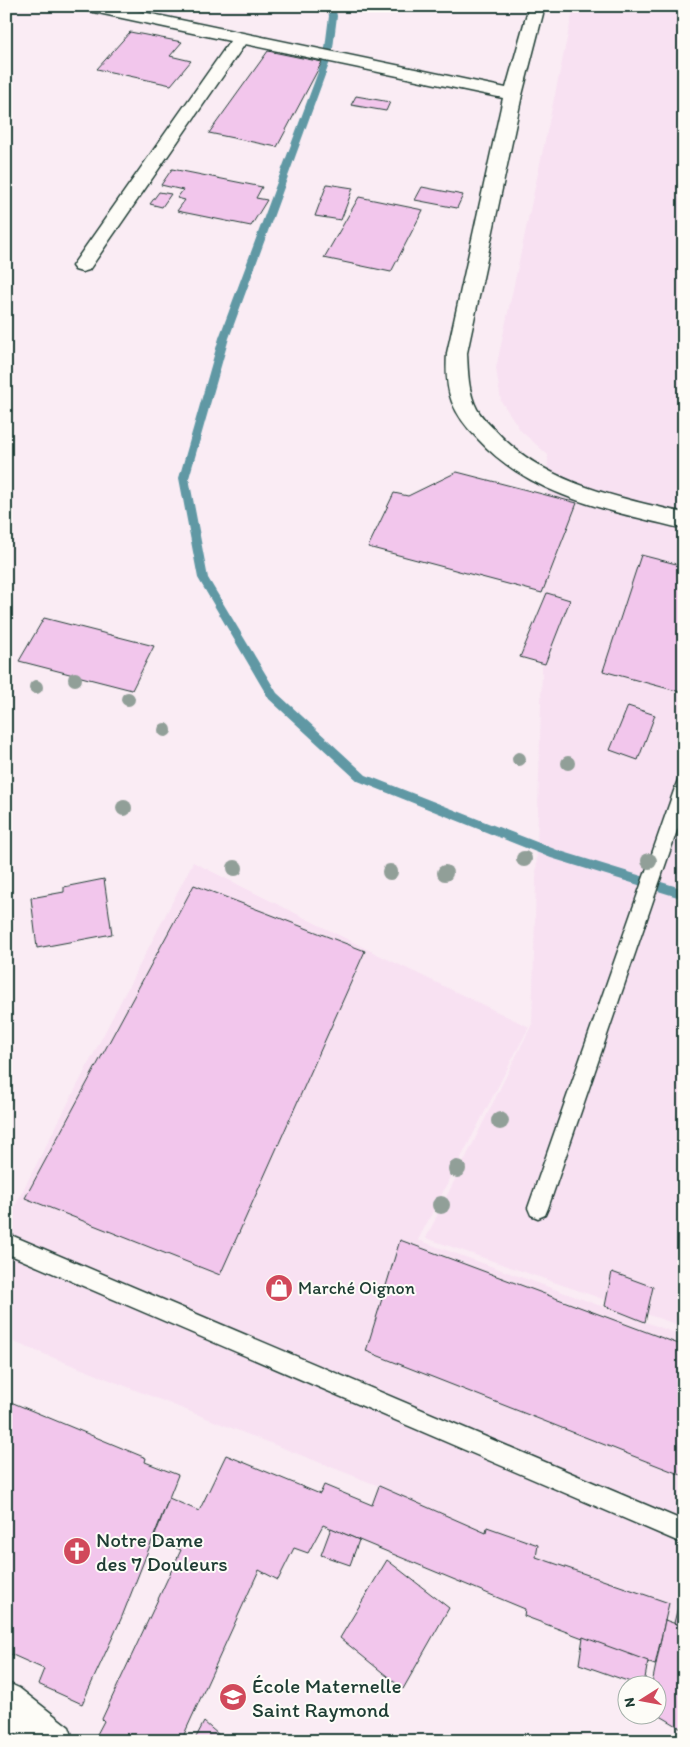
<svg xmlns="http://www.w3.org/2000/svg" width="690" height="1747" font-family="Itim,sans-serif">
  <rect width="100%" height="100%" fill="#faecf4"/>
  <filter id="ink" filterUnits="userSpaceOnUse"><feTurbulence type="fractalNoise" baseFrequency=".02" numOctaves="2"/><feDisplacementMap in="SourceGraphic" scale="10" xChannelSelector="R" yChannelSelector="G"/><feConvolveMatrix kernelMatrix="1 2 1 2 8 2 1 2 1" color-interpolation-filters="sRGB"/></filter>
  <g filter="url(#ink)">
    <!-- built -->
    <g fill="#f8e1f2">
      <path d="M574,6H684V1327L426,1238L532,1024L548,455L521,431L501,401L496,368Z"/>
      <path d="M193,862L381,956L529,1027L418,1240L684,1336V1626L379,1486L6,1339V1223Z"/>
    </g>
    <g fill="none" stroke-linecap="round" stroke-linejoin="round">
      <!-- stream -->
      <path fill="#6098a4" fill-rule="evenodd" d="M327,6H335L337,16L332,56L229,338L189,478L208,578L277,693L366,775L557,850L684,889V899L551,858L358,781L269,699L198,578L179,478L219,338L324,56L329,16Z"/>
    </g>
    <!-- building -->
    <g fill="#f2c6ec" stroke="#1f3d34">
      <path d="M130,32L182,42L170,56L191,61L171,85L97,69Z"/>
      <path d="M268,51L322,62L277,147L209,133Z"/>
      <path d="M356,96L390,102L386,111L351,105Z"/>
      <path d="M172,169L262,187L256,198L267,200L251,226L177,211L185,200L177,198L183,190L161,185Z"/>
      <path d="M327,184L353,188L341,220L315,216Z"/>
      <path d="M422,187L463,195L457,208L415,200Z"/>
      <path d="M159,192L171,194L162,207L150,204Z"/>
      <path d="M359,197L423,210L391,272L324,258Z"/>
      <path d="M457,472L577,503L542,593L368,547L394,493L408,496Z"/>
      <path d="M641,555L684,566V693L603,671Z"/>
      <path d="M547,593L570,600L545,664L520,657Z"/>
      <path d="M44,618L154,646L132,690L19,661Z"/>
      <path d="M628,706L655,715L638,760L610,750Z"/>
      <path d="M104,879L112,934L37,948L31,898L64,892V887Z"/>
      <path d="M194,885L365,951L220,1275L25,1198Z"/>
      <path d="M400,1240L684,1346V1476L366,1351Z"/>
      <path d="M612,1272L653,1287L645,1322L605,1306Z"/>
      <path d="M6,1400L146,1458L145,1462L178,1475L121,1619L82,1704L38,1684L44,1669L6,1652Z"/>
      <path d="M226,1455L320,1494L324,1485L372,1505L379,1486L486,1533L487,1527L538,1545L536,1557L669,1603L655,1665L524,1616L525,1609L323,1525L308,1553L294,1548L278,1580L259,1570L181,1741L94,1740L104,1721L102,1719L181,1550L154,1538L169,1498L199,1511Z"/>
      <path d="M331,1528L359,1540L350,1565L321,1555Z"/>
      <path d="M387,1560L449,1608L403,1689L340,1638Z"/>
      <path d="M679,1603L684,1605V1627L674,1623Z"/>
      <path d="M665,1620L684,1627V1730L657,1714L658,1684H652Z"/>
      <path d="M583,1637L648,1661L644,1684H636L579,1664Z"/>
      <path d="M204,1722L226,1741H194Z"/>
    </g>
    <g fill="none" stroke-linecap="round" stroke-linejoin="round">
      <!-- lane casing -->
      <g stroke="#1f3d34" stroke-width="3">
        <g id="lane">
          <path d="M684,778V810L548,1208L545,1215L538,1218L531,1215L528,1208L676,785L678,780Z"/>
          <path d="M6,1233L684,1521V1544L6,1253Z"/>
        </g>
      </g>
      <!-- street casing -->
      <g stroke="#1f3d34" stroke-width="3">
        <g id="street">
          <path d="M81,6H114L506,88L529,6H545L522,95L467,353C468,372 468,392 477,409C482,418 490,425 497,432C545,484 618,497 684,513V529C611,511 531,497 478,439C467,428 458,417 452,402C446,386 446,369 447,353L503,98L245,44L89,270L82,272L75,270L72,266L230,41L89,11L83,10Z"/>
          <path d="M6,1682L19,1688L69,1727L74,1741H25L6,1726Z"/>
        </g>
      </g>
      <!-- lane -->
      <use href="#lane" fill="#fdfcf7" fill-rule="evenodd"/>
      <!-- street -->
      <use href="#street" fill="#fdfcf7" fill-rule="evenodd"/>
    </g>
    <!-- trees -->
    <g fill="#919f98">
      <circle cx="75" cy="679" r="7"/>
      <circle cx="36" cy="687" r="7"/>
      <circle cx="128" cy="699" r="7"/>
      <circle cx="165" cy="730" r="7"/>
      <circle cx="519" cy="759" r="7"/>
      <circle cx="568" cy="763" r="7"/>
      <circle cx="124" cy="808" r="8"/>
      <circle cx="524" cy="859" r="8"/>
      <circle cx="649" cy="861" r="8"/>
      <circle cx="235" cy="868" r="8"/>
      <circle cx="390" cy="872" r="8"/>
      <circle cx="445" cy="873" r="8"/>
      <circle cx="500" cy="1121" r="9"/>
      <circle cx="457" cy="1169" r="9"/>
      <circle cx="441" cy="1205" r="9"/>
    </g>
  </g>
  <!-- icons -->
  <defs>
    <g id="shop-disc" transform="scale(1.4375)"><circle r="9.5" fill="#d1495b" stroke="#fdfcf7"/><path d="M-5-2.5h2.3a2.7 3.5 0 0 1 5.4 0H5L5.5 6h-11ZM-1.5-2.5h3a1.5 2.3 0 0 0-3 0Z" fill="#fff"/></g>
    <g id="church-disc" transform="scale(1.4375)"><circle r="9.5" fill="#d1495b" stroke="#fdfcf7"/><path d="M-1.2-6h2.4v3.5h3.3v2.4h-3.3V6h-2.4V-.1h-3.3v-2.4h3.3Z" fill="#fff"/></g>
    <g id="school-disc" transform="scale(1.4375)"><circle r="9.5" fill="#d1495b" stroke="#fdfcf7"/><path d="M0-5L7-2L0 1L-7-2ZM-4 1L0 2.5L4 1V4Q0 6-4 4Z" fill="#fff"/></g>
  </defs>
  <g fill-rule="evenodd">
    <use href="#shop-disc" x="279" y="1288"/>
    <use href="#church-disc" x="77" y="1551"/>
    <use href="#school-disc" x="233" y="1697"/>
  </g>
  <g text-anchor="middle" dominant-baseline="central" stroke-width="4" stroke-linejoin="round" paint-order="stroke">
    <!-- poi labels -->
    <g font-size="18" fill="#1f3d34" stroke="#fdfcf7" text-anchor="start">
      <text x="298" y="1288">Marché Oignon</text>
    </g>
    <!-- near-poi labels -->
    <g font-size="21" fill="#1f3d34" stroke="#fdfcf7" text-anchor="start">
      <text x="96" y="1539">Notre Dame<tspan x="96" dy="24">des 7 Douleurs</tspan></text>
      <text x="252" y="1685">École Maternelle<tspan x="252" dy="24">Saint Raymond</tspan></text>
    </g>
  </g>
  <!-- margin -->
  <rect width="690" height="1747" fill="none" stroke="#fdfcf7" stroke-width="25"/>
  <rect x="12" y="12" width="665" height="1722" fill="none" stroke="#1f3d34" stroke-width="2" filter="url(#ink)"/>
  <!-- north arrow -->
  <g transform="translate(642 1700) rotate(259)"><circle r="24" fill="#fdfcf7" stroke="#a4b0a9"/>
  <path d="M0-4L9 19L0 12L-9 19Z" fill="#d1495b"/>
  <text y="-8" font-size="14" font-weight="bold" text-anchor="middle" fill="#1f3d34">N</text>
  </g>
</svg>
